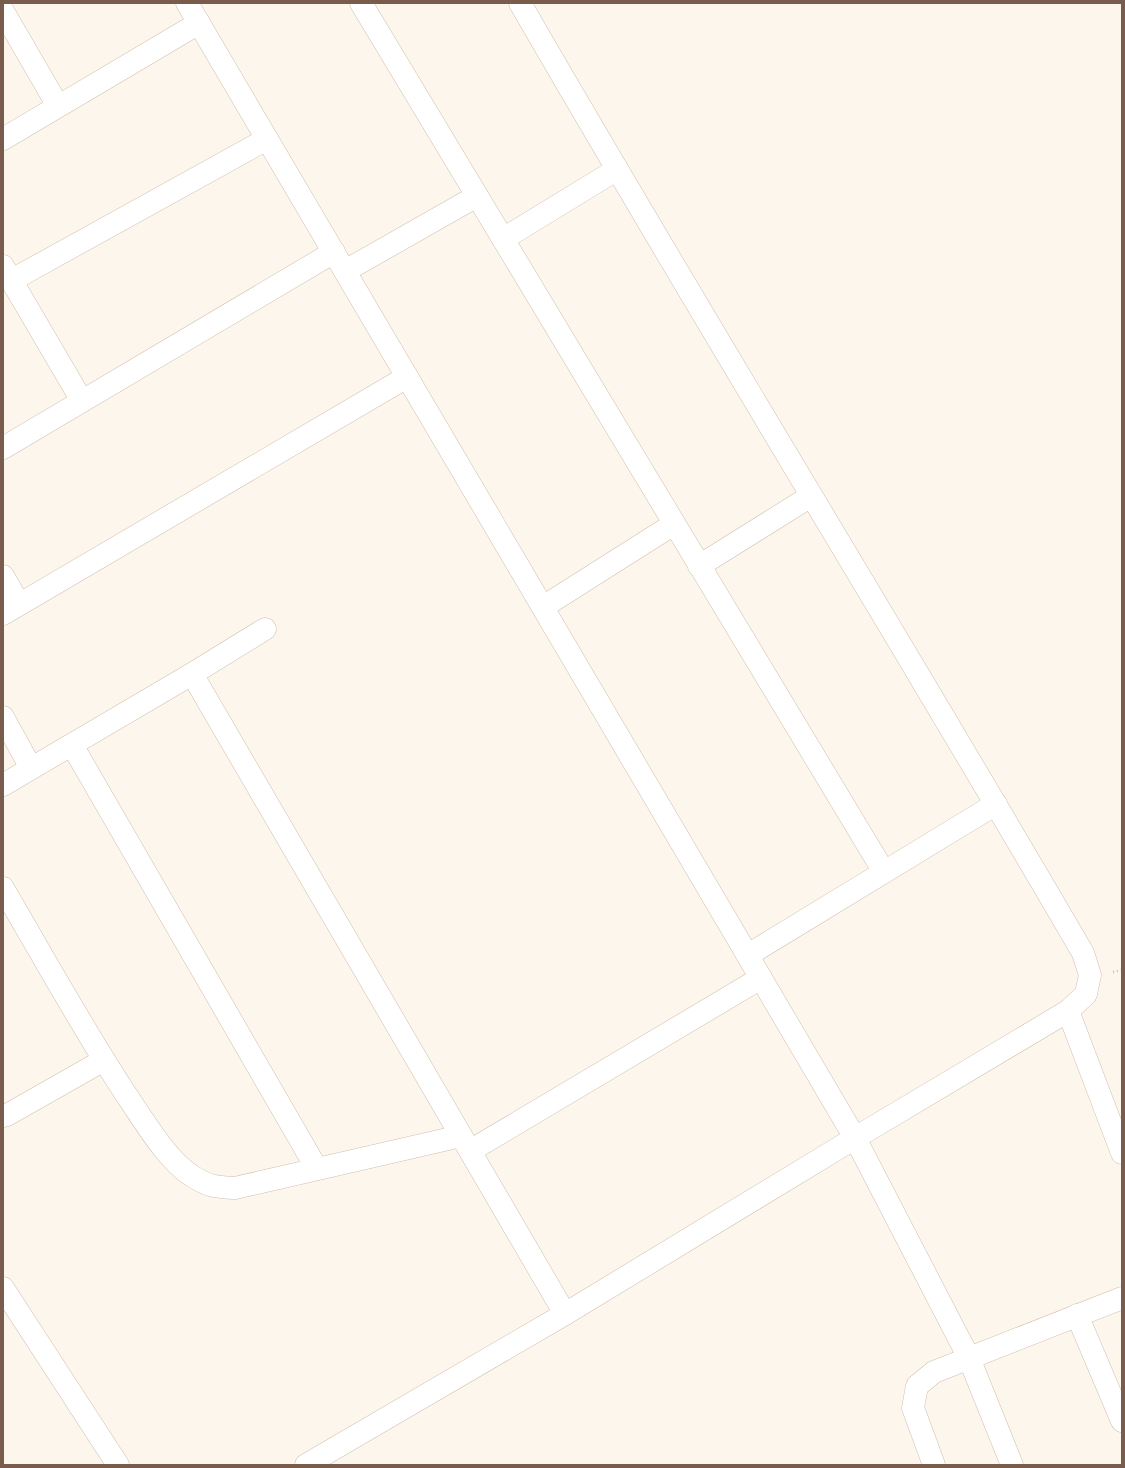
<svg xmlns="http://www.w3.org/2000/svg" width="1125" height="1468" font-family="Signika,sans-serif">
  <rect width="100%" height="100%" fill="#fdf6ec"/>
  <g fill="none" stroke-linecap="round" stroke-linejoin="round">
    <!-- minor casing -->
    <g stroke="#d1beb0" stroke-width="23">
      <g id="minor">
        <path d="M187,3L855,1138L969,1358L1012,1465"/>
        <path d="M361,3L884,872"/>
        <path d="M3,11L58,106"/>
        <path d="M3,139L199,23"/>
        <path d="M503,239L616,170"/>
        <path d="M3,266L82,401"/>
        <path d="M345,271L477,196"/>
        <path d="M12,280L267,139"/>
        <path d="M3,448L334,252"/>
        <path d="M699,566L811,496"/>
        <path d="M3,576L19,604"/>
        <path d="M543,607L674,524"/>
        <path d="M3,614L407,377"/>
        <path d="M192,674L565,1314"/>
        <path d="M3,717L31,768"/>
        <path d="M72,745L317,1169"/>
        <path d="M3,785L192,674L265,629"/>
        <path d="M3,888C44,958 83,1029 127,1096C145,1122 166,1159 192,1176C210,1187 215,1187 235,1188L461,1136"/>
        <path d="M748,955L996,804"/>
        <path d="M1068,1011L1122,1153"/>
        <path d="M3,1116L7,1115L104,1060"/>
        <path d="M470,1151L761,978"/>
        <path d="M3,1288L118,1465"/>
        <path d="M1077,1315L1122,1421"/>
        <path d="M306,1465L565,1314L855,1138L1068,1011L1086,994L1090,975L1083,953C898,635 704,322 520,3"/>
        <path d="M934,1465L913,1408L917,1386L934,1372L1122,1298"/>
      </g>
    </g>
    <!-- path -->
    <path stroke="#d9b8a5" stroke-width="2.5" stroke-dasharray="1 3" stroke-linecap="butt" d="M1113,972L1122,970"/>
    <!-- minor -->
    <use href="#minor" stroke="#fff" stroke-width="22"/>
  </g>
  <!-- border -->
  <rect width="1125" height="1468" fill="none" stroke="#7a5c4d" stroke-width="8"/>
</svg>
